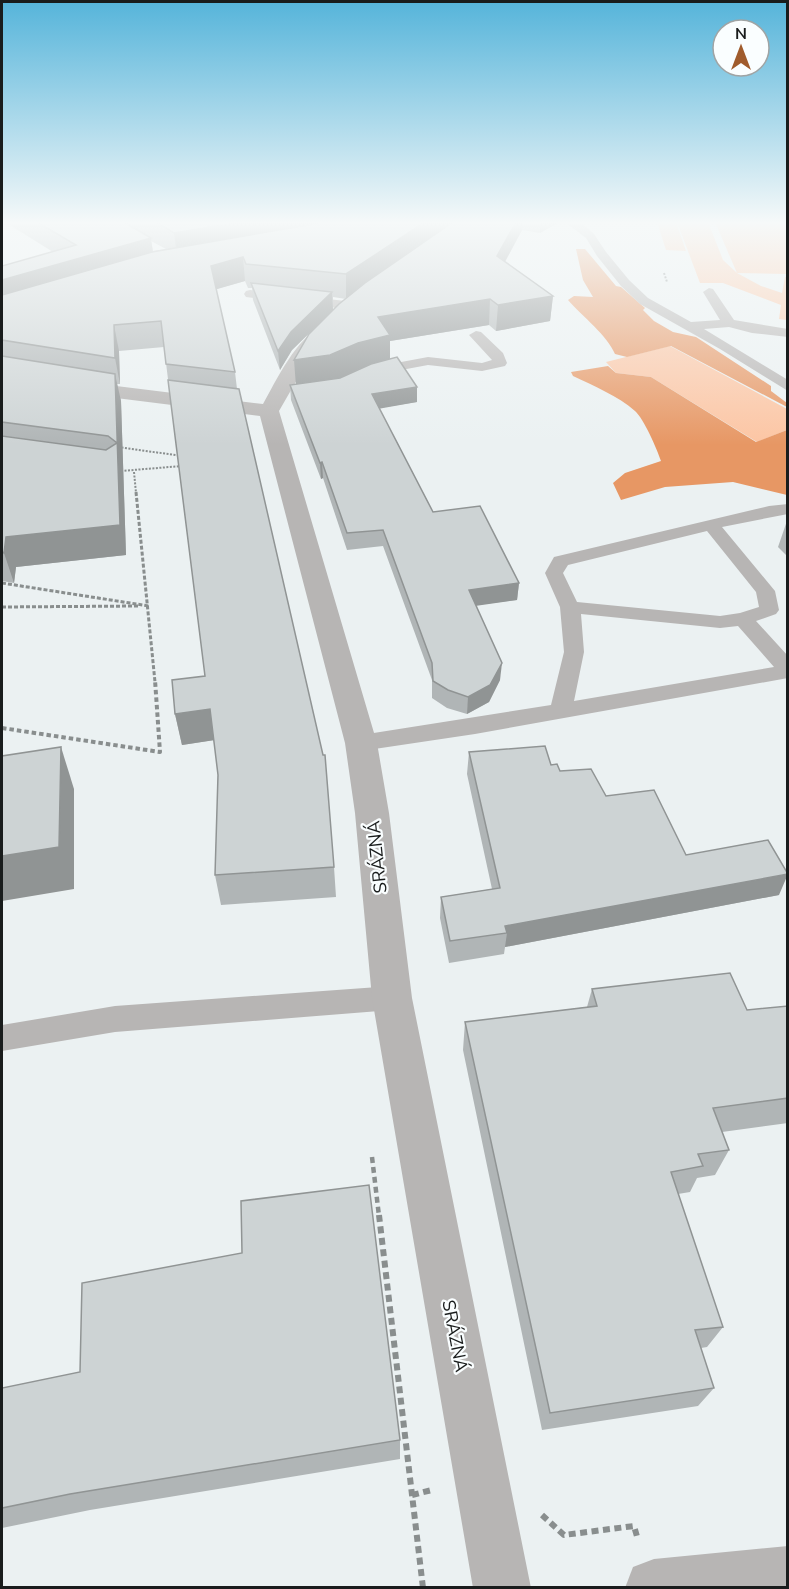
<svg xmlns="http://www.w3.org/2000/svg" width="789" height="1589" font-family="'Nunito Sans',sans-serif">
  <rect width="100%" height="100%" fill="#ebf1f2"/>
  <!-- green -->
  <g fill="#fcc5a3">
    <path d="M657,222H676L686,251L666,250Z"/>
    <path d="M677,222H708L723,260L737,273L715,222H787V274L737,273L761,286L782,293L785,277H787V320L779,319L781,305L723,283H700Z"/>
    <path d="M670,346L787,409V430L757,442L651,377L616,373L606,362Z"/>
  </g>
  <!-- forest -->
  <g fill="#e79764">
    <path d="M576,249H585L616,286L621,287L645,308L643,310L654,321L673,332L696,337L771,386V391L787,403V407L671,346L627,357L615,354C607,335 583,317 568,300L574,296L593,297L583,280Z"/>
    <path d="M608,366L616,373L651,377L756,442L787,430V495L733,482L665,487L621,500L613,483L625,473L661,461C657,449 644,419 635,411C618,396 594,386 573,376L571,372Z"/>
  </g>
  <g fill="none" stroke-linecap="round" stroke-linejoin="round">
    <!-- path-far4 -->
    <g stroke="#898e8e" stroke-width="2" stroke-dasharray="2 1.5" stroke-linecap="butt">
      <path d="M664,273L667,282"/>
      <path d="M118,447L182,456"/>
      <path d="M121,471L182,466"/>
      <path d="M134,472L136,493"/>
    </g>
    <!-- path-far3 -->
    <g stroke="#898e8e" stroke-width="3" stroke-dasharray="4 2" stroke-linecap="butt">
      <path d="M136,492L155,682"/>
      <path d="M2,583L149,606"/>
      <path d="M2,607L139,606"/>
    </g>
    <!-- path-far2 -->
    <path stroke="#898e8e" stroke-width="4" stroke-dasharray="4.5 3" stroke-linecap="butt" d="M2,728L160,752L155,680"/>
    <!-- path-far1 -->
    <path stroke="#898e8e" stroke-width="4.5" stroke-dasharray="6 4" stroke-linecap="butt" d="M372,1157L379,1216"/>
    <!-- path -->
    <g stroke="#898e8e" stroke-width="6" stroke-dasharray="7 4.5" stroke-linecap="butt">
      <path d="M379,1215L423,1588"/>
      <path d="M412,1495L432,1490"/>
      <path d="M542,1515L564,1535L634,1526L638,1540"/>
    </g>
    <!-- service -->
    <g fill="#b7b5b4" fill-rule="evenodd">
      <path d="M565,222H580L594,234L606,252L629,280L648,298L691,322L720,320L703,292L709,288L713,289L734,320L788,329V337L752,333L729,327L704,329L788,380V391L720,349L640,304L621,286L597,256L586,238Z"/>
      <path d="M250,290L354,302L360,306L354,310L246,297L244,294L246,291Z"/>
      <path d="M476,331L481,332L503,353L507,363L505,366L482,371L428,365L369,376L362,372L369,368L428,357L482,363L492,360L469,335Z"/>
      <path d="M788,504V514L722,527L775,591L779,610L776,614L756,621L788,656V678L475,734L361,751L353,749L350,743L353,737L361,735L551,705L564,652L560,607L545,573L554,557L769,506ZM707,531L756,592L759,607L740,613L720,616L577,602L563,573L568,565ZM581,614L720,628L738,626L774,667L574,701L584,652Z"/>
      <path d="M392,986L402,989L406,998L402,1007L392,1010L115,1032L2,1051V1025L115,1006Z"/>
    </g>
    <!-- minor -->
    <g fill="#b7b5b4" fill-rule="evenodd">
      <path d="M322,328L329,330L331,334L309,359L279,411L377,743L389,813L412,998L531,1588H473L372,998L355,813L345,743L260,416L100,396L2,379V367L100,384L263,404C275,383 298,334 322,328Z"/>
      <path d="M788,1546V1588H625L633,1567L654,1559Z"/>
    </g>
  </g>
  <!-- wall -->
  <g fill="#b0b5b6" fill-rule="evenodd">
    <path d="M5,222H559L540,233L522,230L505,262L553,296L550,321L496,331L489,325L390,341V359L417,402L379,408L433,512L519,583L517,600L476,605L500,680L489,702L467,714L447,708L432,698V680L383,546L347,550L323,478L321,479L291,400L290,385L296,384L346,299L333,297V310L292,350L280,370L253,300L252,288H248L245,281L216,289L235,372L237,389L334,867L336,897L221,905L215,875L218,775L214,740L182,745L175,714L205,676L164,347L119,351L120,384H117L121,401L126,555L16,567L14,583L2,581V266L53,252ZM151,241L166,249L153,251Z"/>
    <path d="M788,518V557L778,547Z"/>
    <path d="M469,752L551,765L560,771L606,796L686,855L779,895L505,947L504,954L449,963L440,918L441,897L492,889L467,774Z"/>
    <path d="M592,989L747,1010L788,1006V1123L722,1132L729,1150L715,1175L697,1178L690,1192L678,1194L723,1327L707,1347L701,1348L714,1388L698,1406L542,1430L463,1050L465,1022L587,1007Z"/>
    <path d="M2,1388L400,1440V1459L90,1510L2,1528Z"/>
  </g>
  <!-- shaded-wall -->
  <g fill="#909494">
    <path d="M241,222H361L177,256L174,233Z"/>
    <path d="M425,222H457L346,299V274Z"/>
    <path d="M516,222H523L522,230L495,280L497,256Z"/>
    <path d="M541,222H559L540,233Z"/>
    <path d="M151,238L154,261L2,307V280Z"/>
    <path d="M243,257L245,281L214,290L211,266Z"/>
    <path d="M332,292L333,310L292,350L280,370L278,351L291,332Z"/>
    <path d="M553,296L550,321L496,331L498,305Z"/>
    <path d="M490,299L489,325L390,341V361L359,369L331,382L296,386L294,360L378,317Z"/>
    <path d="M114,325L119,351L120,384L115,358Z"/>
    <path d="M115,374L121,401L126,555L16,567L14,583L4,553L6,537L120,525Z"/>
    <path d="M417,387V402L372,410V394Z"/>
    <path d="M322,462L323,478L321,479L320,463Z"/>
    <path d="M519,583L517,600L468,607L469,590Z"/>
    <path d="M502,663L500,680L489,702L467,714L468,697Z"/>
    <path d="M210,709L215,740L182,745L175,714Z"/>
    <path d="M61,747L74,789V889L2,901V856Z"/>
    <path d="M788,874L779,895L505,947L507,933L505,926Z"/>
  </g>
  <!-- building -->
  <g fill="#cdd3d4" stroke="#909494" stroke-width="1.5">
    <path d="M37,222H124L151,238L2,280V266L76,245Z"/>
    <path d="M156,222H241L174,233Z"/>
    <path d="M325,222H425L346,274L246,264L243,257L211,266L235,372L166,364L161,321L114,325L115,358L2,340V295L152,252Z"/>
    <path d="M453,222H516L497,256L553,296L498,305L490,299L378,317L390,335L358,343L330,355L294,360L309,334L339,304L365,283Z"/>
    <path d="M251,283L332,292L291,332L278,351Z"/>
    <path d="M2,356L115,374L120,525L6,537L4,553L2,552V436L106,450L117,443L108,436L2,422Z"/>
    <path d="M397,357L417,387L372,394L433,512L480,506L519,583L469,590L502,663L490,685L468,697L448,690L433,681L432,663L383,530L347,533L322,462L320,463L290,385L340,378L371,364Z"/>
    <path d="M168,380L239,389L323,755H325L334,867L215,875L218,775L210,709L175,714L172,680L205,676Z"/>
    <path d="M545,746L551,765L557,764L560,771L591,769L606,796L654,790L686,855L768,840L788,874L505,926L507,933L450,941L441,897L500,888L469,752Z"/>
    <path d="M61,747L59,847L2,856V756Z"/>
    <path d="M730,973L747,1010L788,1006V1098L713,1108L729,1150L698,1154L703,1166L671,1172L723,1327L695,1330L714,1388L550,1413L465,1022L597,1006L592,989Z"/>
    <path d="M369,1185L400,1440L70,1494L2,1508V1388L80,1372L82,1283L242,1253L241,1201Z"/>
  </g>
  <!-- sky -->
  <linearGradient id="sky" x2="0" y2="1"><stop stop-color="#55b4da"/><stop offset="0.5" stop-color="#f6f9f9"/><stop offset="1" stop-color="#f6f9f9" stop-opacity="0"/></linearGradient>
  <rect width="789" height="445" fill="url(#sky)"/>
  <g text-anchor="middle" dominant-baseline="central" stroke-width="4.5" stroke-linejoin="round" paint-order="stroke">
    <!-- street labels -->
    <g font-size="18" fill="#191c1c" stroke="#fafeff">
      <text transform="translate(377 857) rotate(-96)">SRÁZNÁ</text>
      <text transform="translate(455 1336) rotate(79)">SRÁZNÁ</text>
    </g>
  </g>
  <!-- border -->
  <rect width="789" height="1589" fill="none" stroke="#191c1c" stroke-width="6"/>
  <!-- north arrow -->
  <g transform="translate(741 48)"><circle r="28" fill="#fafeff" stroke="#a0a4a4" stroke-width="1.5"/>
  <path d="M0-4.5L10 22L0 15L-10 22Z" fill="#a05c2d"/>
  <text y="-9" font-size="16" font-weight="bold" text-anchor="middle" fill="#191c1c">N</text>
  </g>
</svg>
